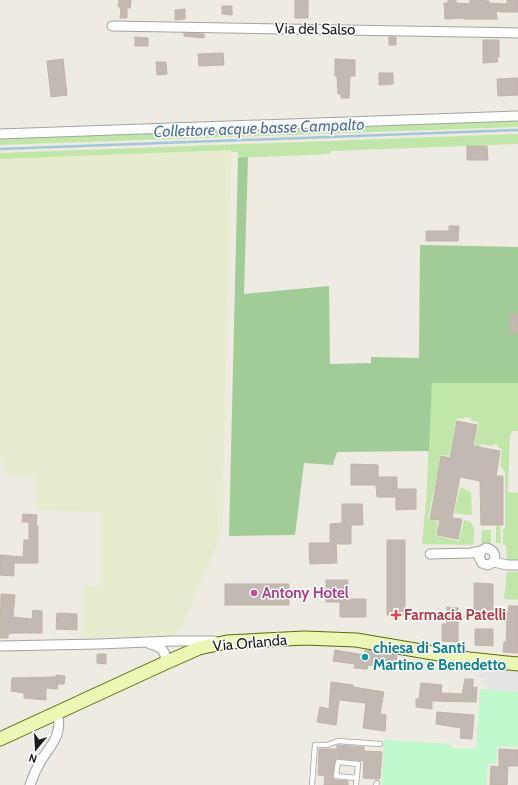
<svg xmlns="http://www.w3.org/2000/svg" width="518" height="785" font-family="Cabin,sans-serif">
  <rect width="100%" height="100%" fill="#eeebe2"/>
  <!-- farmland -->
  <path fill="#e6eccd" d="M231,150L222,531L183,624L179,630L173,636L82,638L83,587H101L102,512L36,510L37,477L3,475L2,455L0,454V159Z"/>
  <!-- grass -->
  <g fill="#c0e7a9">
    <path d="M518,120V127L0,145V139Z"/>
    <path d="M518,134V144L330,151V154L238,158V152H231V150L0,159V153Z"/>
    <path d="M432,383H518V431H512L510,436L508,492L518,493V561L507,562L506,545H503V530L505,527V472L500,465L502,449L498,448V445L494,444L493,446L481,444L477,461L473,452L479,422L471,421V418L465,417L464,419L457,418L449,456L441,455L428,519L438,521L436,536L459,541L464,520C478,523 474,533 473,545L422,544L426,502Z"/>
    <path d="M460,487L471,492L472,514L469,515L454,513Z"/>
    <path d="M496,526H500L501,543H496Z"/>
    <path d="M482,530H491V545H481Z"/>
    <path d="M507,572H518V600L504,599Z"/>
  </g>
  <!-- forest -->
  <path fill="#a1cc98" d="M248,157L244,294L329,286L330,364L371,363V357L419,358L420,245L518,247V313L511,314L510,333H518V383H432L429,451L337,452L333,465L304,463L295,535L229,536L238,158Z"/>
  <!-- park -->
  <path fill="#bff8ca" d="M480,689L518,692V747L497,746L496,764L488,763L486,785H382L384,740L450,744L451,748L476,749Z"/>
  <!-- parking -->
  <path fill="#e4e4e4" d="M479,668L518,671V692L487,689L483,680L480,677Z"/>
  <g fill="none" stroke-linecap="round" stroke-linejoin="round">
    <!-- stream -->
    <path stroke="#a3c7da" stroke-width="2.5" d="M0,149L518,130"/>
  </g>
  <!-- building -->
  <g fill="#c2bab2" stroke="#bfb3a5">
    <path d="M119,0H131L130,8H127V18H120L121,7H118Z"/>
    <rect x="295" y="0" width="13" height="18"/>
    <path d="M448,0H456V3L470,4V0H475L489,1V3L507,4V0H518V12H502L496,11L497,19H464V18L445,19L444,3H448Z"/>
    <path d="M222,6H232V15L222,14Z"/>
    <path d="M185,9V19L175,20V10Z"/>
    <path d="M184,33L204,34V38L184,36Z"/>
    <path d="M135,37L148,38V46H135Z"/>
    <rect x="389" y="37" width="7" height="8"/>
    <path d="M483,40H499V57H497L498,62L483,63Z"/>
    <path d="M223,53L224,65L199,66L198,54Z"/>
    <path d="M63,59L67,95L51,97L47,61Z"/>
    <path d="M335,59L355,60V76H350L349,98H341V94H338L337,76H335Z"/>
    <path d="M156,62H166L167,74L157,75Z"/>
    <path d="M379,73H393V84L379,85Z"/>
    <path d="M518,78V95L498,96L497,79Z"/>
    <path d="M467,146H487L488,160H467Z"/>
    <path d="M449,226H459L458,241H426V231H449Z"/>
    <path d="M511,313H518V333H510Z"/>
    <path d="M457,421L477,425L473,446L500,451L496,476H503V525H481L480,481L460,477L452,518L462,519L458,539L437,535L440,520L430,519L441,456L450,458Z"/>
    <path d="M351,464L378,465V477H397V489H416V509L396,510V497H377L376,485H351Z"/>
    <path d="M342,504H362L363,525H351V544H336L337,563L310,564L309,543H330V524L342,523Z"/>
    <path d="M23,514L37,515L36,526H38V563H14V576L0,575V555L23,557L24,540H29V522H22Z"/>
    <rect x="387" y="540" width="18" height="75"/>
    <path d="M326,580H348L347,599H366V617H340V602H326Z"/>
    <path d="M474,583L493,584V612H474Z"/>
    <rect x="225" y="584" width="64" height="21"/>
    <path d="M1,594L15,595L13,617L32,619L33,610L42,611V633H13L8,634V638H0Z"/>
    <path d="M509,606H518V653L503,652L504,642H506L507,622L504,621V613H508Z"/>
    <path d="M447,607L458,608V642L442,641V624H447Z"/>
    <path d="M57,613L77,614V630L56,629Z"/>
    <path d="M475,629H493V646L475,645Z"/>
    <path d="M335,650L364,655L365,650L397,655L395,665L386,663L385,666L368,665L367,669L354,668L355,664L333,661Z"/>
    <path d="M97,654H106V664L97,663Z"/>
    <path d="M56,675L65,676L64,684H58L57,689L46,688V700L24,698V693L11,691L12,678L56,677Z"/>
    <path d="M465,679H473V688L477,687L476,702L432,701V709L416,707V699H419L421,683L442,685L441,693L462,694Z"/>
    <path d="M331,682L353,685V687L384,692L380,714L386,715L385,731L363,728L366,703L339,700L336,725L317,722L320,707L329,709Z"/>
    <path d="M437,712L474,715L472,739L460,738L461,728L436,724Z"/>
    <path d="M337,745L364,747V751L382,752L380,779L363,778L364,761L338,758L335,759L332,777L335,780L348,781V785H324L325,776L318,775L319,749H337Z"/>
    <path d="M499,749L518,750V766H508L507,785H490L491,766L499,767Z"/>
  </g>
  <g fill="none" stroke-linecap="round" stroke-linejoin="round">
    <!-- lane casing -->
    <g stroke="#a3a3a3" stroke-width="6">
      <g id="lane">
        <path d="M312,785L315,745H327L338,741L380,744"/>
        <path d="M356,785L358,764L338,762L336,776L357,778"/>
        <path d="M376,785L377,783"/>
      </g>
    </g>
    <!-- street casing -->
    <g stroke="#a3a3a3" stroke-width="11">
      <g id="street">
        <path d="M112,26L518,33"/>
        <path d="M0,134L518,116"/>
        <path d="M430,554L471,553L481,551L486,548C497,550 498,561 488,565L482,563L479,557L481,551"/>
        <path d="M494,562L507,565H518"/>
        <path d="M150,644C160,646 167,651 165,663"/>
        <path d="M0,646L99,644L172,641H214"/>
        <path d="M30,785C33,776 37,767 42,759C53,743 63,733 57,712"/>
      </g>
    </g>
    <!-- secondary casing -->
    <g stroke="#586f07" stroke-width="15">
      <path id="secondary" d="M0,739L165,663L199,648L227,642L305,638L356,640L469,659L518,664"/>
    </g>
    <!-- lane -->
    <use href="#lane" stroke="#fff" stroke-width="4.5"/>
    <!-- street -->
    <use href="#street" stroke="#fff" stroke-width="9"/>
    <!-- secondary -->
    <use href="#secondary" stroke="#ecf7b6" stroke-width="13"/>
  </g>
  <!-- markers -->
  <circle fill="#d1479c" stroke="#fff" stroke-width="1.5" cx="254" cy="593" r="4"/>
  <path fill="#e0444e" stroke="#fff" stroke-width="1.5" d="M394 609h4v4h4v4h-4v4h-4v-4h-4v-4h4z"/>
  <circle fill="#0f9aa8" stroke="#fff" stroke-width="1.5" cx="365" cy="657" r="4"/>
  <g text-anchor="middle" dominant-baseline="central" stroke-width="3" stroke-linejoin="round" paint-order="stroke">
    <!-- street labels -->
    <g font-size="15" fill="#1c1c1c" stroke="#fff">
      <text transform="translate(315 29) rotate(1)">Via del Salso</text>
      <text transform="translate(250 643) rotate(-5)">Via Orlanda</text>
    </g>
    <!-- hotel labels -->
    <g font-size="15" font-weight="bold" fill="#b23c85" stroke="#fff" text-anchor="start">
      <text x="262" y="593">Antony Hotel</text>
    </g>
    <!-- health labels -->
    <g font-size="15" font-weight="bold" fill="#be3a42" stroke="#fff" text-anchor="start">
      <text x="404" y="615">Farmacia Patelli</text>
    </g>
    <!-- culture labels -->
    <g font-size="15" font-weight="bold" fill="#0d838f" stroke="#fff" text-anchor="start">
      <text x="373" y="648">chiesa di Santi<tspan x="373" dy="17">Martino e Benedetto</tspan></text>
    </g>
    <!-- water labels -->
    <g font-size="16" font-style="italic" fill="#4c6fa9" stroke="#fff">
      <text transform="translate(259 128) rotate(-2)">Collettore acque basse Campalto</text>
    </g>
  </g>
  <!-- north arrow -->
  <g transform="translate(36 749) rotate(198)" stroke="#ffffff" stroke-width="3" paint-order="stroke">
  <path d="M0-3L7 15L0 10L-7 15Z" fill="#1c1c1c"/>
  <text y="-6" font-size="11" font-weight="bold" text-anchor="middle" fill="#1c1c1c">N</text>
  </g>
</svg>
